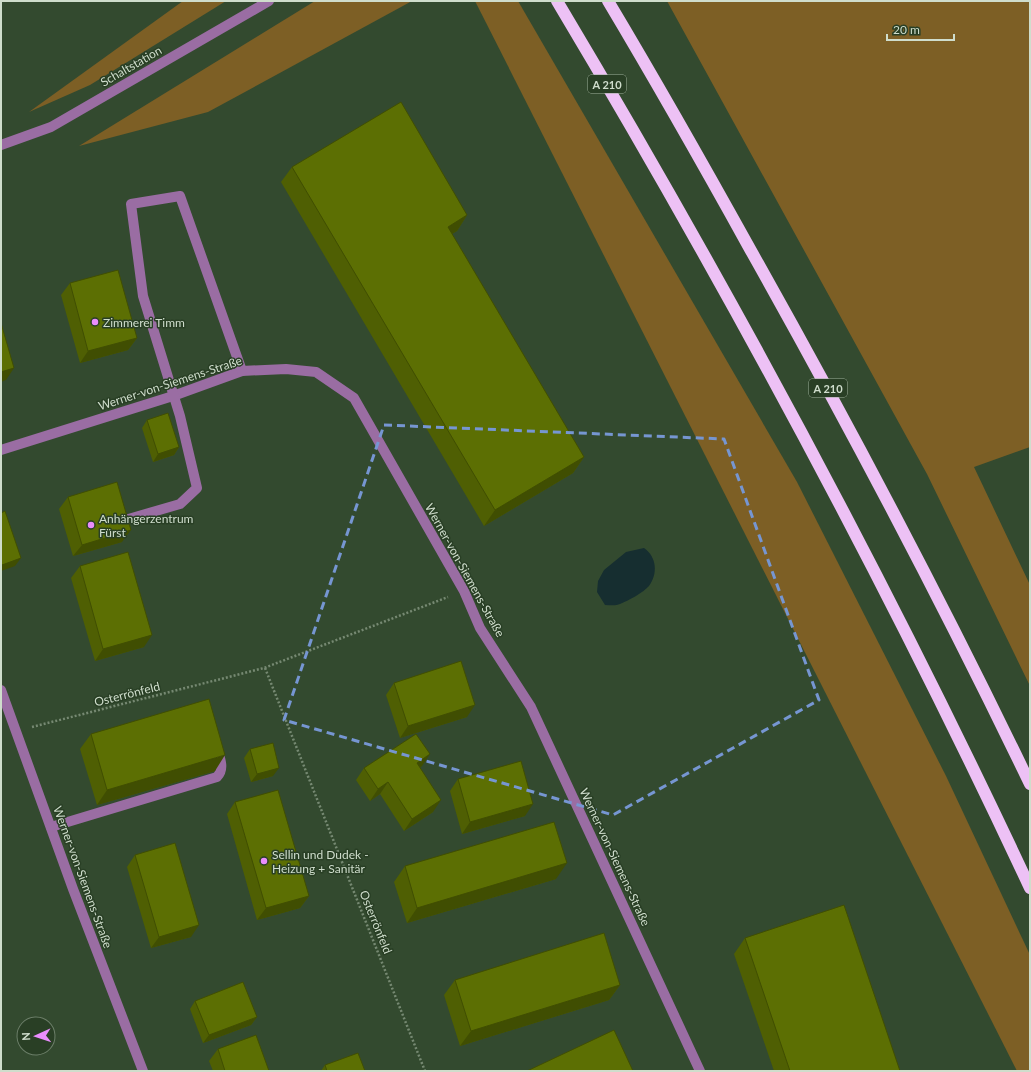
<svg xmlns="http://www.w3.org/2000/svg" width="1031" height="1072" font-family="Lato,sans-serif">
  <rect width="100%" height="100%" fill="#334a2f"/>
  <!-- green -->
  <g fill="#7d5f25">
    <path d="M183,1H226L90,85L29,112Z"/>
    <path d="M315,1H412L208,112L79,146Z"/>
    <path d="M475,1H518L797,482L946,776L1030,955V1071H1017Z"/>
    <path d="M667,1H1030V447L974,467L1030,585V686L927,474Z"/>
  </g>
  <!-- water -->
  <path fill="#162e30" d="M644,548C657,557 658,574 649,586C644,592 628,601 620,604C616,606 610,605 605,605L597,592L598,581L604,570L626,552Z"/>
  <g fill="none" stroke-linecap="round" stroke-linejoin="round">
    <!-- path -->
    <g stroke="#768972" stroke-width="2.5" stroke-dasharray="2 2" stroke-linecap="butt">
      <path d="M265,668L425,1071"/>
      <path d="M32,727L264,668L448,597"/>
    </g>
    <!-- minor -->
    <g stroke="#9a6da3" stroke-width="10">
      <path d="M1,145L51,127L269,1"/>
      <path d="M1,450L173,396L242,371L286,369L316,372L354,398L464,591L480,628L531,707L700,1071"/>
      <path d="M125,520L180,504L197,488L180,416L143,296L131,204L180,196L242,371"/>
      <path d="M1,690L73,889L143,1071"/>
      <path d="M51,827L217,777C225,769 220,758 217,749"/>
    </g>
    <!-- highway -->
    <g stroke="#edc1f5" stroke-width="12">
      <path d="M557,1C729,289 888,584 1030,888"/>
      <path d="M608,1C657,83 704,166 750,249C849,425 943,603 1030,784"/>
    </g>
  </g>
  <!-- wall -->
  <g fill="#4f5f03">
    <path d="M292,167L467,215L457,231L452,234L584,457L573,473L484,526L281,182Z"/>
    <path d="M70,283L137,338L128,350L80,363L61,295Z"/>
    <path d="M147,420L179,447L174,455L153,462L142,428Z"/>
    <path d="M68,497L122,542L73,556L59,509Z"/>
    <path d="M80,566L144,647L95,661L71,578Z"/>
    <path d="M394,683L467,717L400,738L386,695Z"/>
    <path d="M91,734L215,771L97,805L80,749Z"/>
    <path d="M250,749L273,776L251,782L244,758Z"/>
    <path d="M422,766L420,767L433,812L404,831L380,794L370,801L356,780L364,768Z"/>
    <path d="M458,779L525,816L462,834L450,791Z"/>
    <path d="M235,802L309,896L300,908L257,920L227,814Z"/>
    <path d="M135,855L191,937L151,948L127,867Z"/>
    <path d="M405,866L556,879L407,923L394,882Z"/>
    <path d="M745,938L900,1071H774L734,954Z"/>
    <path d="M455,980L620,985L609,1000L460,1046L444,995Z"/>
    <path d="M195,1001L257,1017L251,1025L203,1043L190,1009Z"/>
    <path d="M218,1049L269,1071H213L209,1061Z"/>
    <path d="M325,1065L365,1071H321Z"/>
  </g>
  <!-- shaded-wall -->
  <g fill="#404e02">
    <path d="M467,215L457,231L437,242L448,227Z"/>
    <path d="M137,338L128,350L80,363L88,351Z"/>
    <path d="M14,368L6,380L1,382V372Z"/>
    <path d="M179,447L174,455L153,462L158,454Z"/>
    <path d="M584,457L573,473L484,526L495,510Z"/>
    <path d="M131,530L122,542L73,556L82,545Z"/>
    <path d="M21,558L15,566L1,571L2,565Z"/>
    <path d="M152,635L144,647L95,661L103,649Z"/>
    <path d="M475,705L467,717L400,738L408,726Z"/>
    <path d="M430,754L422,766L409,775L417,763Z"/>
    <path d="M225,755L215,771L97,805L107,790Z"/>
    <path d="M279,768L273,776L251,782L257,774Z"/>
    <path d="M388,782L380,794L370,801L378,789Z"/>
    <path d="M441,800L433,812L404,831L412,819Z"/>
    <path d="M533,804L525,816L462,834L470,822Z"/>
    <path d="M567,863L556,879L407,923L417,908Z"/>
    <path d="M309,896L300,908L257,920L266,908Z"/>
    <path d="M199,925L191,937L151,948L159,937Z"/>
    <path d="M620,985L609,1000L460,1046L471,1031Z"/>
    <path d="M257,1017L251,1025L203,1043L209,1035Z"/>
  </g>
  <!-- building -->
  <g fill="#5c6f03" stroke="#404e02">
    <path d="M401,102L467,215L448,227L584,457L495,510L292,167Z"/>
    <path d="M118,270L137,338L88,351L70,283Z"/>
    <path d="M1,323L14,368L1,372Z"/>
    <path d="M168,413L179,447L158,454L147,420Z"/>
    <path d="M117,482L131,530L82,545L68,497Z"/>
    <path d="M5,511L21,558L2,565L1,563V513Z"/>
    <path d="M128,552L152,635L103,649L80,566Z"/>
    <path d="M461,661L475,705L408,726L394,683Z"/>
    <path d="M209,699L225,755L107,790L91,734Z"/>
    <path d="M416,734L430,754L417,763L441,800L412,819L388,782L378,789L364,768Z"/>
    <path d="M273,743L279,768L257,774L250,749Z"/>
    <path d="M521,761L533,804L470,822L458,779Z"/>
    <path d="M278,790L309,896L266,908L235,802Z"/>
    <path d="M554,822L567,863L417,908L405,866Z"/>
    <path d="M175,843L199,925L159,937L135,855Z"/>
    <path d="M844,905L900,1071H790L745,938Z"/>
    <path d="M604,933L620,985L471,1031L455,980Z"/>
    <path d="M243,982L257,1017L209,1035L195,1001Z"/>
    <path d="M614,1030L633,1071H527Z"/>
    <path d="M256,1035L269,1071H225L218,1049Z"/>
    <path d="M358,1053L365,1071H327L325,1065Z"/>
  </g>
  <!-- marked area -->
  <path fill="none" stroke="#7696d2" stroke-width="3" stroke-dasharray="8 5" stroke-linejoin="round" d="M384,425L724,439L819,700L613,815L284,720Z"/>
  <!-- markers -->
  <g fill="#ea8dfd" stroke="#293f25" stroke-width="1.5">
    <circle cx="95" cy="322" r="4"/>
    <circle cx="91" cy="525" r="4"/>
    <circle cx="264" cy="861" r="4"/>
  </g>
  <g text-anchor="middle" dominant-baseline="central" stroke-width="3" stroke-linejoin="round" paint-order="stroke">
    <!-- shield labels -->
    <g fill="#293f25" stroke="#9dae9a" stroke-width="1">
      <rect x="588" y="75" width="38" height="18" rx="3"/>
      <rect x="809" y="379" width="38" height="18" rx="3"/>
    </g>
    <g font-size="11" font-weight="bold" fill="#cfddcc">
      <text x="607" y="84">A 210</text>
      <text x="828" y="388">A 210</text>
    </g>
    <!-- street labels -->
    <g font-size="12" fill="#cfddcc" stroke="#293f25">
      <text transform="translate(131 66) rotate(-30)">Schaltstation</text>
      <text transform="translate(170 383) rotate(-18)">Werner-von-Siemens-Straße</text>
      <text transform="translate(465 570) rotate(61)">Werner-von-Siemens-Straße</text>
      <text transform="translate(127 694) rotate(-14)">Osterrönfeld</text>
      <text transform="translate(615 857) rotate(65)">Werner-von-Siemens-Straße</text>
      <text transform="translate(83 877) rotate(70)">Werner-von-Siemens-Straße</text>
      <text transform="translate(376 922) rotate(68)">Osterrönfeld</text>
    </g>
    <!-- poi labels -->
    <g font-size="12" fill="#cfddcc" stroke="#293f25" text-anchor="start">
      <text x="103" y="322">Zimmerei Timm</text>
      <text x="99" y="518">Anhängerzentrum<tspan x="99" dy="14">Fürst</tspan></text>
      <text x="272" y="854">Sellin und Dudek -<tspan x="272" dy="14">Heizung + Sanitär</tspan></text>
    </g>
  </g>
  <!-- border -->
  <rect width="1031" height="1072" fill="none" stroke="#cfddcc" stroke-width="4"/>
  <!-- north arrow -->
  <g transform="translate(36 1036) rotate(267)"><circle r="19" fill="#293f25" stroke="#6b7e68"/>
  <path d="M0-3L7 15L0 10L-7 15Z" fill="#ea8dfd"/>
  <text y="-6" font-size="11" font-weight="bold" text-anchor="middle" fill="#cfddcc">N</text>
  </g>
  <!-- scale -->
  <path d="M887 34v6h67v-6" fill="none" stroke="#cfddcc" stroke-width="2"/>
  <text x="893" y="34" font-size="12" fill="#cfddcc" stroke="#293f25" stroke-width="3" paint-order="stroke">20 m</text>
</svg>
